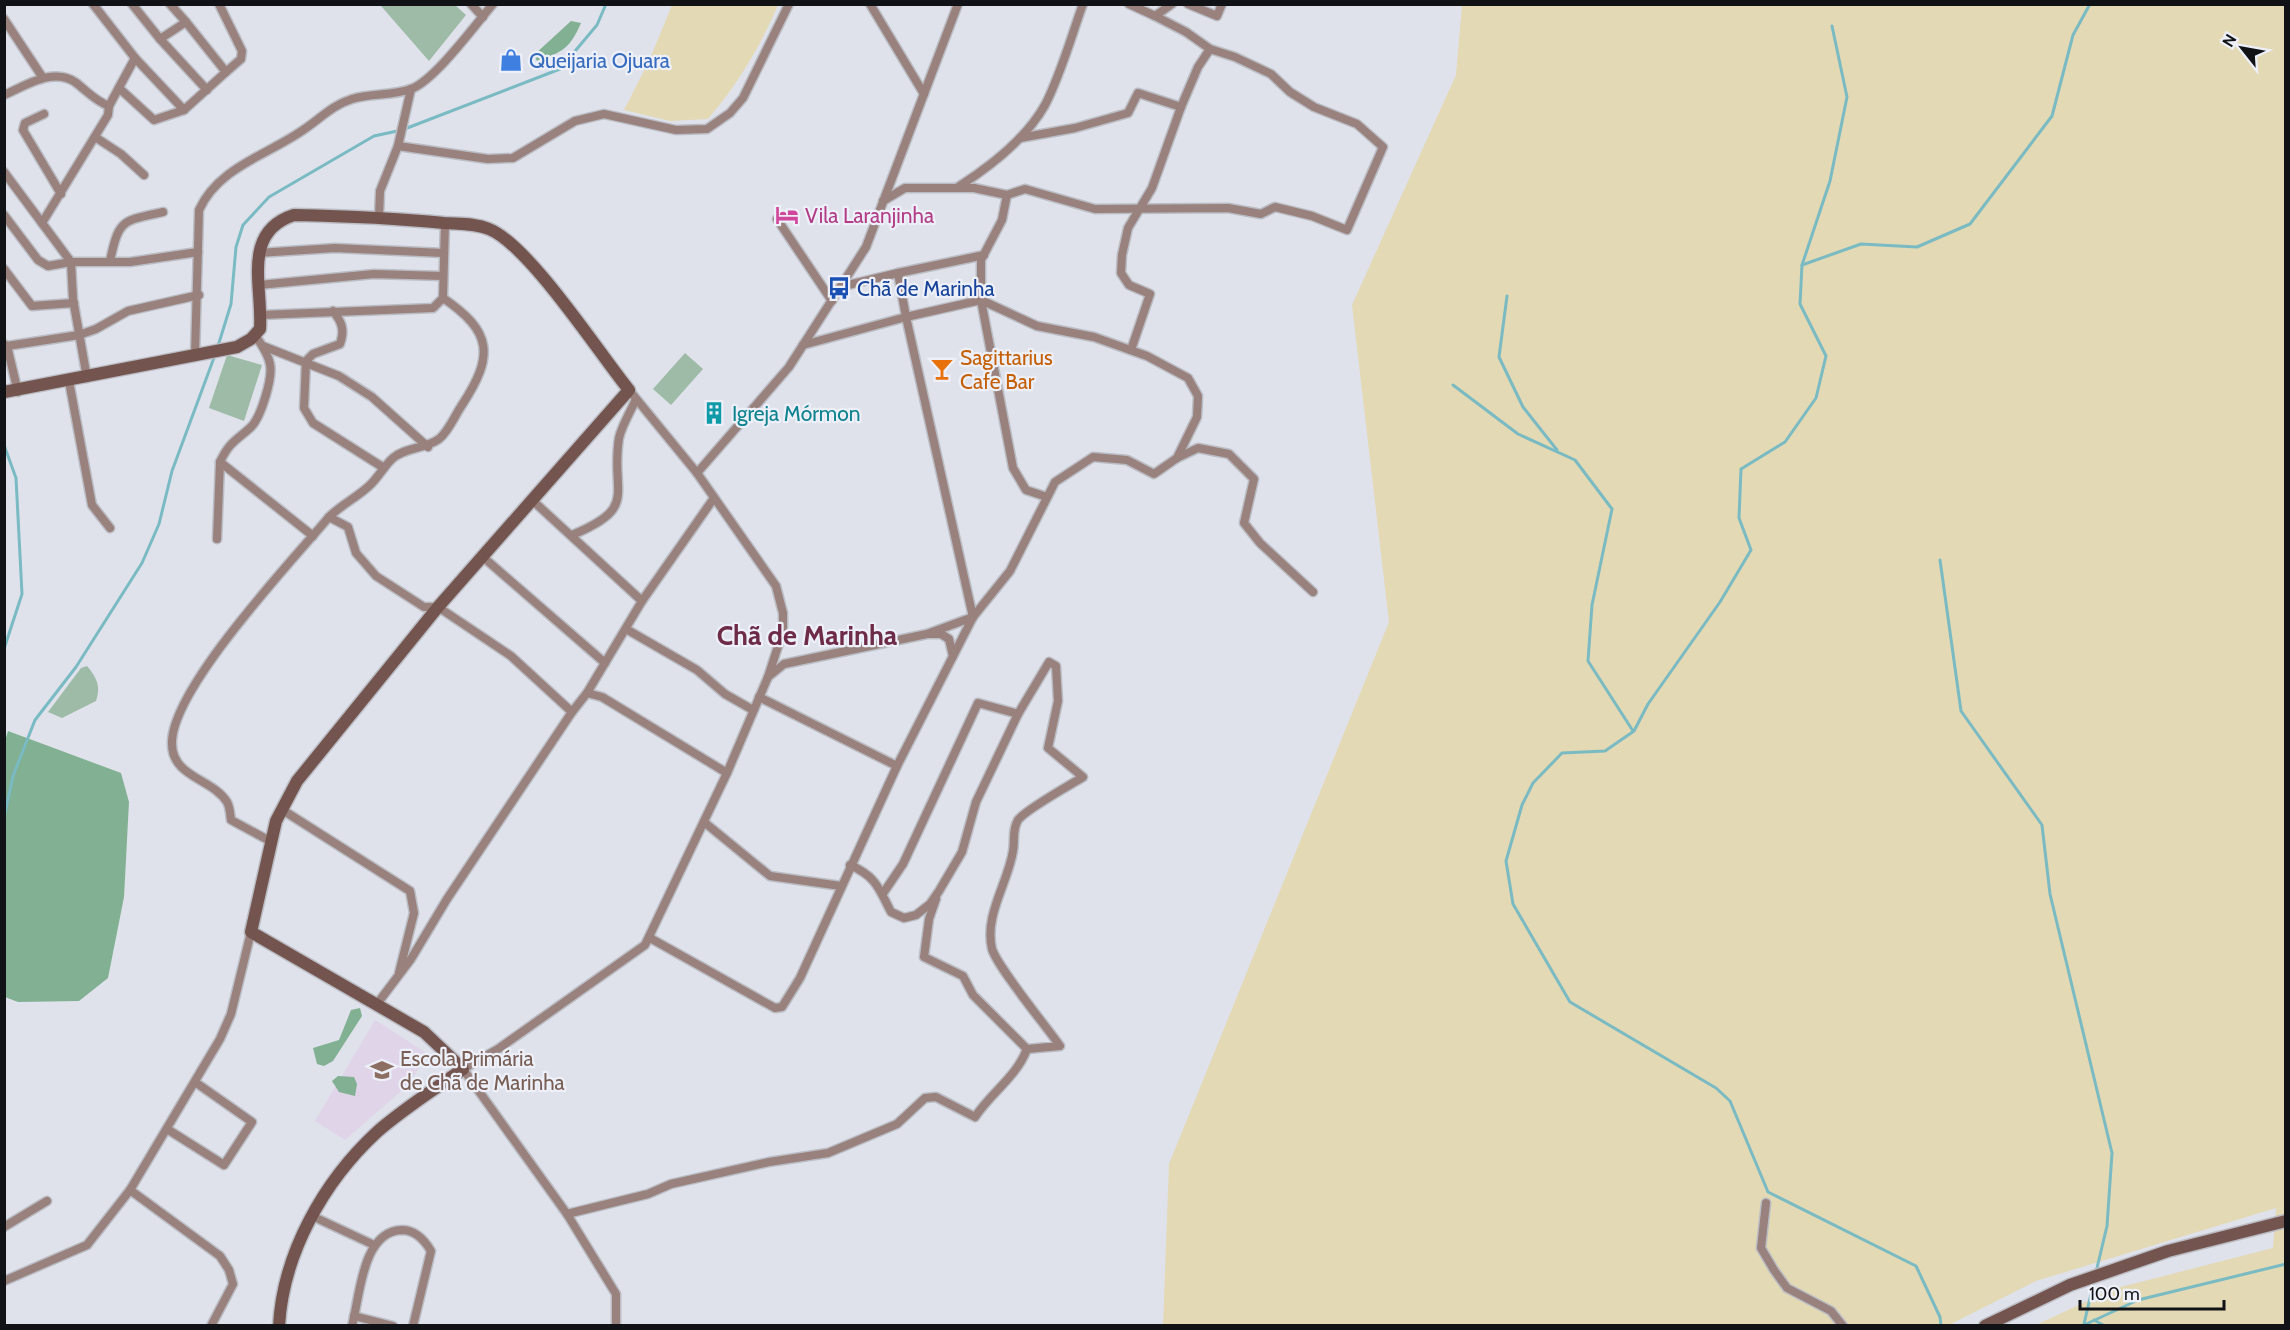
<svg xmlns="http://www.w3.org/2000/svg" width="2290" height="1330" font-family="Cabin,sans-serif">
  <rect width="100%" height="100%" fill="#e0e2eb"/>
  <!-- education -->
  <path fill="#dfd4e8" d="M375,1020L428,1054L408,1085L345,1140L315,1121Z"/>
  <!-- green -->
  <g fill="#9dbba7">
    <path d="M383,4L455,5L466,15L429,61L381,6Z"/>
    <path d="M685,353L703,369L671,405L653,389Z"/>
    <path d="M227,355L262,365L244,421L209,408Z"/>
    <path d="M87,666C97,678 101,686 96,701L62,718L48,712L81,668Z"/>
  </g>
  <!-- forest -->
  <g fill="#81b092">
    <path d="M571,21L581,23C570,48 563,52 537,61L534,55Z"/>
    <path d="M8,731L121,773L129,802L124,897L108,978L79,1001L18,1002L5,997L4,744Z"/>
    <path d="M360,1008L362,1016L333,1061L324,1066L317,1064L313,1048L339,1040L351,1010Z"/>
    <path d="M338,1076L354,1077L357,1084L355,1096L339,1092L332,1081Z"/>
  </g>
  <!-- sand -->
  <g fill="#e3d9b4">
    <path d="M672,5H778C760,47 738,84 708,119L670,121L624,110L649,61Z"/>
    <path d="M1462,5H2285V1325H2036L2113,1289L2273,1248L2276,1208L2036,1281L1949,1325L1163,1326L1169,1164L1389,622L1352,305L1456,75Z"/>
  </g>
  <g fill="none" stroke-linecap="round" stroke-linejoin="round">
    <!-- stream -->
    <g stroke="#7abac3" stroke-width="3">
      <path d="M1802,265L1830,181L1847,97L1832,26"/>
      <path d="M1507,296L1499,357L1523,407L1557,450"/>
      <path d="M218,346L231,304L236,247L243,225L269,197L374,136L402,130L560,69L597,25L606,4"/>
      <path d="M1453,385L1518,434L1575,460L1612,509L1592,605L1588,661L1633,731"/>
      <path d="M4,445L16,478L22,594L4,649"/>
      <path d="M1940,560L1961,711L2042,825L2050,894L2112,1153L2107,1226L2096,1272"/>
      <path d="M4,818L13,776L35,720L76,667L142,563L159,524L172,471L215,355"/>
      <path d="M2094,1320L2105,1326"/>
      <path d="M2084,1324L2094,1281"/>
      <path d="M1941,1326L1940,1317L1916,1266L1768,1192L1730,1101L1716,1088L1570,1002L1513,904L1506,861L1522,805L1533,783L1562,753L1605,751L1634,731L1648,704L1720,602L1751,550L1739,518L1741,469L1785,442L1816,398L1826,356L1800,304L1802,265L1861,244L1917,247L1970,224L2052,116L2073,35L2090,4"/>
      <path d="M2082,1326L2138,1300L2286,1264"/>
    </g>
    <!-- street casing -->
    <g stroke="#bbbdc4" stroke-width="11">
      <g id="street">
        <path d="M132,4L160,39"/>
        <path d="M170,4L186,22"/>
        <path d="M219,4L242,51L241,59L226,72"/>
        <path d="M471,4L483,17"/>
        <path d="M870,4L924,94"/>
        <path d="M1129,4L1155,16L1172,4"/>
        <path d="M1188,4L1217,16L1222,4"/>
        <path d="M1155,16L1186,32L1210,49L1235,57L1271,74L1290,92L1314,107L1357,124L1383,147L1347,230L1312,216L1275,207L1261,214L1228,208L1095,209L1025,189L1007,195L1002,220L981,260V300L1037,326L1094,337L1147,356L1188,378L1198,396L1197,417L1177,458"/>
        <path d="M4,19L43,78L41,79"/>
        <path d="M119,88L154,120L184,110L135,58"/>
        <path d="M4,95C25,86 53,67 75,82C87,91 95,101 109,106"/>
        <path d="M184,110L226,72L186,22L160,39L207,90"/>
        <path d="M44,114L25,123L23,130L61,194"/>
        <path d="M95,137L121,154L144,175"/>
        <path d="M1020,138L1075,128L1128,113L1138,93L1181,107L1198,67L1210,49"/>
        <path d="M398,146L488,159L513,158L575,121L604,114L676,130L707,129L730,113L743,98L789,4"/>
        <path d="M4,172L42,223"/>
        <path d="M958,187C991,166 1026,139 1045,105C1061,74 1071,37 1083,4"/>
        <path d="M883,201L905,188H974L1007,195"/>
        <path d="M4,215L38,260L48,266L71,262H130L198,252"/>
        <path d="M379,217L380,191L398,146L411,89"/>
        <path d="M777,219L832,301"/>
        <path d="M258,253L335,248L443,253"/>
        <path d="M110,261C119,219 122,221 163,212"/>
        <path d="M4,269L32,306L74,303"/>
        <path d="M898,273L984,255"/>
        <path d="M259,285L374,274L443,276"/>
        <path d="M333,311C342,322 345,330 340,344L313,354L306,361L304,408L313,423L384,468"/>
        <path d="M261,315L433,308L443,298L445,223"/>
        <path d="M255,335C261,344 268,353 270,364C273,378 261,417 251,427C236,441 230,441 220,462L313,536"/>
        <path d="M4,344L7,346L79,335L96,329L128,311L199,295"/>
        <path d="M803,345L906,317L898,273L844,286"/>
        <path d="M7,346L18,392"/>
        <path d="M263,346L339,376L372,397L428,447"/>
        <path d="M1131,350L1150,294L1129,285L1121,273L1122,255L1128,228L1152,188L1181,107"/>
        <path d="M195,355L199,210C219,166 269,155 306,128C322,117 333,105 352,99C371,93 392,96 411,89C435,80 475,25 493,4"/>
        <path d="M87,378L73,299L71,262L42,223L108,115L109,106L135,58L93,4"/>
        <path d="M69,381L92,505L110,528"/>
        <path d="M697,473L789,367L866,247L958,4"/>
        <path d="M532,500L642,601"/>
        <path d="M329,517C341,505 356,498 369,486C378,478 384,466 393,458C406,447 425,449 439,439C449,431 455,415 462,405C494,356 493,332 443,298"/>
        <path d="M572,535C640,507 610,494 619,438C622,425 631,411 636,399"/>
        <path d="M217,539L220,462"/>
        <path d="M483,557L605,663"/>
        <path d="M973,617L906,317L981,300L1013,468L1026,490L1047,497"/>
        <path d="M973,617L1010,571L1055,482L1093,457L1127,460L1154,474L1177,458L1198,448L1229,454L1254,479L1244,523L1260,543L1313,592"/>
        <path d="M626,629L697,670L725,694L753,710"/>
        <path d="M930,634H941L949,639L953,656"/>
        <path d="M587,693L642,601L714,498"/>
        <path d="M759,697L897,766"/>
        <path d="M1018,714L1049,662L1056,666L1058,701L1048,748L1083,777C1070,785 1025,810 1018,820C1012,830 1015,840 1013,851C1008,883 984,915 992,949C998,968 1046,1026 1060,1046L1027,1049"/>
        <path d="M281,809L410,891L414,913L399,973"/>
        <path d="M704,822L770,876L841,886"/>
        <path d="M270,841L231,820C230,814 230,807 227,802C213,779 172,777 172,744C170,690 292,561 329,517L348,527L356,553L376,576L424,607H438L511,656L572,712L587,693L602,697L727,773"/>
        <path d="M850,865C877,877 879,889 891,912L904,918L916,915L930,904L939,891L962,852L976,802L1018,714L978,703L903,864L884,892"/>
        <path d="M936,899L929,919L924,957L963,976L973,995L1027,1049"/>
        <path d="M650,938L775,1008L782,1007L800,978L897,766L973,617L927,634L784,664L768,677"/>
        <path d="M377,1004L411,959L447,899L572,712"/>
        <path d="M167,1129L224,1165L252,1122L195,1082"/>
        <path d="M130,1190L220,1256L229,1270L233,1284L211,1326"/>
        <path d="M1766,1203L1761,1248L1774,1270L1787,1288L1831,1311L1843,1326"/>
        <path d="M567,1214L648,1194L671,1184L769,1162L828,1153L897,1124L925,1098L936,1097L975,1117C991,1093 1017,1076 1027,1049"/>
        <path d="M312,1216L374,1245"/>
        <path d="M4,1227L47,1201"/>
        <path d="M4,1281L87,1245L130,1190L220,1039L231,1014L251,932"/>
        <path d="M354,1316L393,1326"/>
        <path d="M352,1326C360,1296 362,1231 402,1230C415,1230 425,1241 431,1251L413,1326"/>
        <path d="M616,1326V1294L567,1214L463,1069L498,1049L645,945L727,773L768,677L783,631V613L776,586L697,473L629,390"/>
      </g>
    </g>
    <!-- secondary casing -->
    <g stroke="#bbbdc4" stroke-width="15">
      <g id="secondary">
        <path d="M4,392L237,347L251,339L260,329C263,287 241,232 294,215C344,216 394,218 444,223C459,224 475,223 489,229C529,245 599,353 629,390L438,607L297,781L276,821L251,932L424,1032L463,1069C435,1089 403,1109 377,1132C324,1181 283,1253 279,1326"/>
        <path d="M1985,1326L2070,1285L2168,1251L2286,1221"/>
      </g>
    </g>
    <!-- street -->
    <use href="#street" stroke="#99817d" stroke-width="8"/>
    <!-- secondary -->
    <use href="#secondary" stroke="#74544e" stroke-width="12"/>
  </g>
  <!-- icons -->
  <defs>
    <g id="shop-bare" transform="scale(1.8)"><path d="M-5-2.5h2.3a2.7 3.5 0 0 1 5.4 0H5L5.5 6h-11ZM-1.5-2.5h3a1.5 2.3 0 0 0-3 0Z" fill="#3f7fe0" stroke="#edf0f9" stroke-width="2.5" paint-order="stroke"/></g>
    <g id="hotel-bare" transform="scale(1.8)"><path d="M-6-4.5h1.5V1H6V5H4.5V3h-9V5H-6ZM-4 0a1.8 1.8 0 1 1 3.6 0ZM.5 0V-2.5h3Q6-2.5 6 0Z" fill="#d1479c" stroke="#edf0f9" stroke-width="2.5" paint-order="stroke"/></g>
    <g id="bus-bare" transform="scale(1.8)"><path d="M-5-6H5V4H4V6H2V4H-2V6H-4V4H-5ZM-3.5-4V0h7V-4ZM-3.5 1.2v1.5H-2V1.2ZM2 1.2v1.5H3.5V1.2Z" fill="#1a4fb4" stroke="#edf0f9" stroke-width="2.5" paint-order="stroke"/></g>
    <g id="bar-bare" transform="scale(1.8)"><path d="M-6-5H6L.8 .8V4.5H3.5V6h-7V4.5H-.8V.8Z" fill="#e8710a" stroke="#edf0f9" stroke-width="2.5" paint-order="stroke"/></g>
    <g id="building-bare" transform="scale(1.8)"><path d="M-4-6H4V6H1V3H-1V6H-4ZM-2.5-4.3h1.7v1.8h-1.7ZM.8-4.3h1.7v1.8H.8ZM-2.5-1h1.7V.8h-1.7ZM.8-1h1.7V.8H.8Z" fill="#0f9aa8" stroke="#edf0f9" stroke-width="2.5" paint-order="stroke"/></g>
    <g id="school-bare" transform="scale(1.8)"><path d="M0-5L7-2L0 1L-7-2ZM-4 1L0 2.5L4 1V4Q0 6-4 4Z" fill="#8d6e63" stroke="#edf0f9" stroke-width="2.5" paint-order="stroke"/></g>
  </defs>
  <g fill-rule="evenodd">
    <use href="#shop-bare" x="511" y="60"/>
    <use href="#hotel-bare" x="787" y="215"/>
    <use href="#bus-bare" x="839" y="288"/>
    <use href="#bar-bare" x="942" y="369"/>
    <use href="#building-bare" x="714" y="413"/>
    <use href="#school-bare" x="382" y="1070"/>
  </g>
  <g text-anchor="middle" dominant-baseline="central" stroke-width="4.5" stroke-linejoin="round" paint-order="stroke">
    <!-- shop labels -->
    <g font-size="21" fill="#366cbe" stroke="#edf0f9" text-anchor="start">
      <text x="529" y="60">Queijaria Ojuara</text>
    </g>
    <!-- hotel labels -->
    <g font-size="21" fill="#b23c85" stroke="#edf0f9" text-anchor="start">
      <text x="805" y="215">Vila Laranjinha</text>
    </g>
    <!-- transit labels -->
    <g font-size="21" fill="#164399" stroke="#edf0f9" text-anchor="start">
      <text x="857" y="288">Chã de Marinha</text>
    </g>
    <!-- food labels -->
    <g font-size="21" fill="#c56008" stroke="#edf0f9" text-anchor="start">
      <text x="960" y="357">Sagittarius<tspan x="960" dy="24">Cafe Bar</tspan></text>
    </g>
    <!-- culture labels -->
    <g font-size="21" fill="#0d838f" stroke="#edf0f9" text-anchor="start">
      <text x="732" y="413">Igreja Mórmon</text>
    </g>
    <!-- education labels -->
    <g font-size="21" fill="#785e54" stroke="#edf0f9" text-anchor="start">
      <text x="400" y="1058">Escola Primária<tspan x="400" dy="24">de Chã de Marinha</tspan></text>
    </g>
    <!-- district labels -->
    <g font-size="27" font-weight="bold" fill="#6e2b47" stroke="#edf0f9">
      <text x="807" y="635">Chã de Marinha</text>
    </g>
  </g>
  <!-- border -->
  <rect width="2290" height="1330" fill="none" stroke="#111215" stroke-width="12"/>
  <!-- north arrow -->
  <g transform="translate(2242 48) rotate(301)" stroke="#edf0f9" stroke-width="4.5" paint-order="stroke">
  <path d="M0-4.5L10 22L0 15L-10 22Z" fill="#111215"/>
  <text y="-9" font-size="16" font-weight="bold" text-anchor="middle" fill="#111215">N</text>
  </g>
  <!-- scale -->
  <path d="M2080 1300v9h144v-9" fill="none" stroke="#111215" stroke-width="3"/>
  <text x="2089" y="1300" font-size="18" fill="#111215" stroke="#edf0f9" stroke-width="4.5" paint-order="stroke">100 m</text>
</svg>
